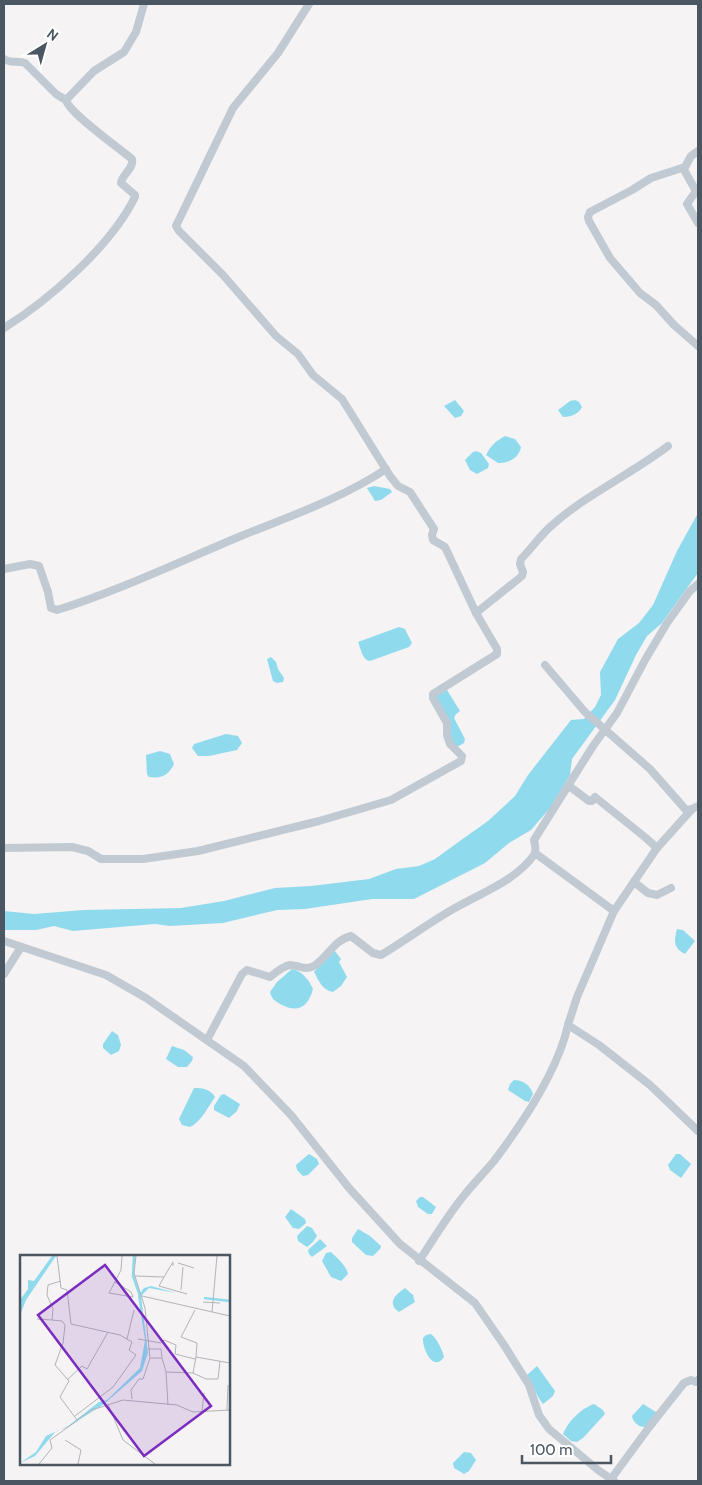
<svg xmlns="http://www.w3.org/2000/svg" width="702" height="1485" font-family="Cabin,sans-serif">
  <rect width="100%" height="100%" fill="#f5f3f3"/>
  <!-- water -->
  <g fill="#90daee">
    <path d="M455,400L464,411L461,416L455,418L444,406Z"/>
    <path d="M575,400L579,402L582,407C579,414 570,417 563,417L558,410L570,401Z"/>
    <path d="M505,436L515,439L521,447C519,458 509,463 498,463L486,455C491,445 496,441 505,436Z"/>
    <path d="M476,451L481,453L489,464L488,468L477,474L470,470L465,460L473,452Z"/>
    <path d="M374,486L390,489L392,492L381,500L375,501L367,488Z"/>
    <path d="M698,513V573L661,624L647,636L636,655L615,700L572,759L570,775L550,808L531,830L509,843L485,863L414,899H372L305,909L277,910L223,923L170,926L155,924L73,931L54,926L36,930H4V911L34,914L84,910L181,908L224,901L275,888L311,886L369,879L396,869L419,866L435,859L464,838L488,821L515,796L528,775L571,720L584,719L595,707L601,695L600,672L618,639L639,623L653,605L677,551Z"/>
    <path d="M399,627L405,629L412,643L409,647L370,661C362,660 361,649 358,642Z"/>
    <path d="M271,657L276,662L278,669L284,678L283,682L277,683L273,681L267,659Z"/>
    <path d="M447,690L460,711L456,714L454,718L465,739L464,743L457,747L453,743L436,696Z"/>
    <path d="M226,734L238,736L242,743L237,750L209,756H198L192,748L194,744Z"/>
    <path d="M160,751L170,754L174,764C169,775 161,779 149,777L147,774L146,755Z"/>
    <path d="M677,929L683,930L695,941L685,954C673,948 674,941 677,929Z"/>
    <path d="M334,950L341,959L339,962L347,977L341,986L333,992C322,990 319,981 314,972Z"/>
    <path d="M292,969C302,971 309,980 313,989C308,1007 298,1014 280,1004C275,1001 271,998 270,992L277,982Z"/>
    <path d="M112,1031L118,1035L121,1045L119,1051L111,1055L103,1048V1044Z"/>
    <path d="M172,1046L184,1050L193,1057L192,1061L187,1067H178L166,1059Z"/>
    <path d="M514,1080C523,1080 531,1086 533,1094L529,1102L525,1101L508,1090L510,1084Z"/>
    <path d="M194,1088C203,1088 210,1089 215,1097C208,1107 201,1122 190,1127L182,1125L179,1119Z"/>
    <path d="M224,1094L240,1104L237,1111L229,1118L214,1110V1106L221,1095Z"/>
    <path d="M309,1154L317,1159L319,1164L308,1175L303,1176L297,1170L296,1165Z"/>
    <path d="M676,1154H680L691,1164L681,1178L670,1170L668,1165Z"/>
    <path d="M420,1197H423L436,1207L432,1214H428L418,1207L416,1201Z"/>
    <path d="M291,1209L305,1219L306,1223L299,1229L293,1228L285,1217Z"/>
    <path d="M307,1226L312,1228L317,1236L313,1242L307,1247L298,1241L297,1236Z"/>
    <path d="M358,1229L370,1236L381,1246L380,1249L373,1256L366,1255L352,1242V1238Z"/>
    <path d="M320,1239L327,1246L312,1257L309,1254L308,1250Z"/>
    <path d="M331,1252C338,1259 346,1265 348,1274L341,1281L331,1277L322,1261L326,1253Z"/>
    <path d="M405,1288L413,1295L415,1302L399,1312C386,1303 396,1294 405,1288Z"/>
    <path d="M431,1334C437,1339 442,1349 444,1357C433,1373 422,1348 423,1338L426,1335Z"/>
    <path d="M537,1366L555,1391L553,1396L543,1404C536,1396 533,1384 527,1375Z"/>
    <path d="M594,1404L603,1410L605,1414L583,1438L577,1442L571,1441L563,1434C568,1421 582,1408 594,1404Z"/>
    <path d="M643,1404L656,1412V1415L645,1427C638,1427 633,1422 632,1416Z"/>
    <path d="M464,1452L471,1453L476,1460L469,1471L464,1474L454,1468L453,1463Z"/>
  </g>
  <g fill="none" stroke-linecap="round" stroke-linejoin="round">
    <!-- minor -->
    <g stroke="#c1cad2" stroke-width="8">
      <path d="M4,59C11,64 17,60 25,63L56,94L66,100"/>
      <path d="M698,151L691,156L685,167L651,178L632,190L590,212L588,217L589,221L610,258L640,293L656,305L674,325L698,346"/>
      <path d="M683,168L696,191L687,204L698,223"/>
      <path d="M4,328C49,300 111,246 135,197V195L121,183C122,174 134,169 132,159C119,148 69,113 66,100L94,71L124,52L136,32L144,4"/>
      <path d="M4,569L30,564L39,566L48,592L51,608L57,610C118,591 181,561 241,536C288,517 343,498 386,469"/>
      <path d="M476,613L522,576L523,572L520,564L521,559C531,549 539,537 550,527C585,495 630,475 668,446"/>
      <path d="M545,665L585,712L650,769L686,810L692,809L698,806"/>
      <path d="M569,786L589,801H592L595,797L646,838L657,848L614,911"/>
      <path d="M4,848L72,847L88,851L101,859H143L198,851L319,821L391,800L461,761L462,756L450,744L447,735V723L433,698V694L497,654V649L476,613L445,547L433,540L432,535L434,529L410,492L398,486L390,476L342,399L313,375L298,354L276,336L223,275L179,231L176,226L233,108L278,53L309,4"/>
      <path d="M657,848L692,809"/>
      <path d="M535,853L614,911L577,997L568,1025L599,1045L650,1085L698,1131"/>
      <path d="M634,882L648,893L657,895L671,888"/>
      <path d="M4,941L106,975L146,998L244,1066L291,1115L349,1188L400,1244L475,1303L504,1345L529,1385L539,1415L549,1429L598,1470L614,1481"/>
      <path d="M4,974L21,947"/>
      <path d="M207,1040L242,974L247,970L270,977C275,973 283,966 290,965C299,965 305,971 314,966C328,957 334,940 351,936L373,953L381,955C406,940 430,922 455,908C483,892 515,881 534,855C537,850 535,845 534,840L593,746L617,713L645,660L667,623L690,591L698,584"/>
      <path d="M419,1261C433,1240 446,1218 462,1198C472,1185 484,1173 494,1161C522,1124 558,1070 568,1025"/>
      <path d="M611,1479L650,1426L684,1383L691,1380L696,1382L698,1380"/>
    </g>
  </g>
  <!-- overview -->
  <g transform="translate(20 1255)">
    <rect width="210" height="210" fill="#f5f3f3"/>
    <path d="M32,1H36L6,45L0,60V45L8,34V25L14,26ZM131,31L156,38L129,33L121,41L128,98L122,116L84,149L48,172L36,176L15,201L0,208L16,197L26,181L48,171L79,147L87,145L120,113L125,85L118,41L124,33Z" fill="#90daee"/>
    <path fill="none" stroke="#90daee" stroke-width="2.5" d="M114,1L113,21L120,41M184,43L210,46"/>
    <path fill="none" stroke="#b1b4b9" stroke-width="1" d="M37,1L41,33L47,35L51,69L100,80L112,87L109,95L116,100L93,132L55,161M158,8L174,13M115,21L144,22L153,7V11M144,22L139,31L167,39M41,26L28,30L27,40L33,54L32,65L42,66L45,70L43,88L35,110L49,126L40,142L57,165L72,155L103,145L157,150L173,157L210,155M95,27L111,37L113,42L89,38L101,15L102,1M161,35L163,12M122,41L210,61M183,47L200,48M175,55L161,82L177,88L176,102M192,57L197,1M17,64L32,65M107,84L114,55M118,84L141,88L144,85L156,90L155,99L175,104M128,94H141L142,103M130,103H142L146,117L173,118L176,102L210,108M146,117L148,150M173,118L186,124H198L200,106M47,125L62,111L67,114L88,77M112,144L111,135L119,124H123L130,103L125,53L114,18L116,1M88,149L103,185L135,209M207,155L208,130M182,157L184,138M45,185L61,195L58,209M19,209L32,193L30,185L58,165"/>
    <path fill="#7b2cbf" fill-opacity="0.15" stroke="#7b2cbf" stroke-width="2.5" d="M85,10L191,151L124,201L18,60Z"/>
    <rect width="210" height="210" fill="none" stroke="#4a5661" stroke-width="2.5"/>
  </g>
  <!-- border -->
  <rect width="702" height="1485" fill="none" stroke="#4a5661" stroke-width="10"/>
  <!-- north arrow -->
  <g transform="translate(45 45) rotate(37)" stroke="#ffffff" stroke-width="4" paint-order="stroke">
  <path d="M0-4L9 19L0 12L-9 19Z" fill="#4a5661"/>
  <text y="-8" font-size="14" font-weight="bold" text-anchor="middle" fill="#4a5661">N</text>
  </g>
  <!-- scale -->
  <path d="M522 1455v8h89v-8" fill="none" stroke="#4a5661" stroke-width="2.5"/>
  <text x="530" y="1455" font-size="15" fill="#4a5661" stroke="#ffffff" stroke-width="4" paint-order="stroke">100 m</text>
</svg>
